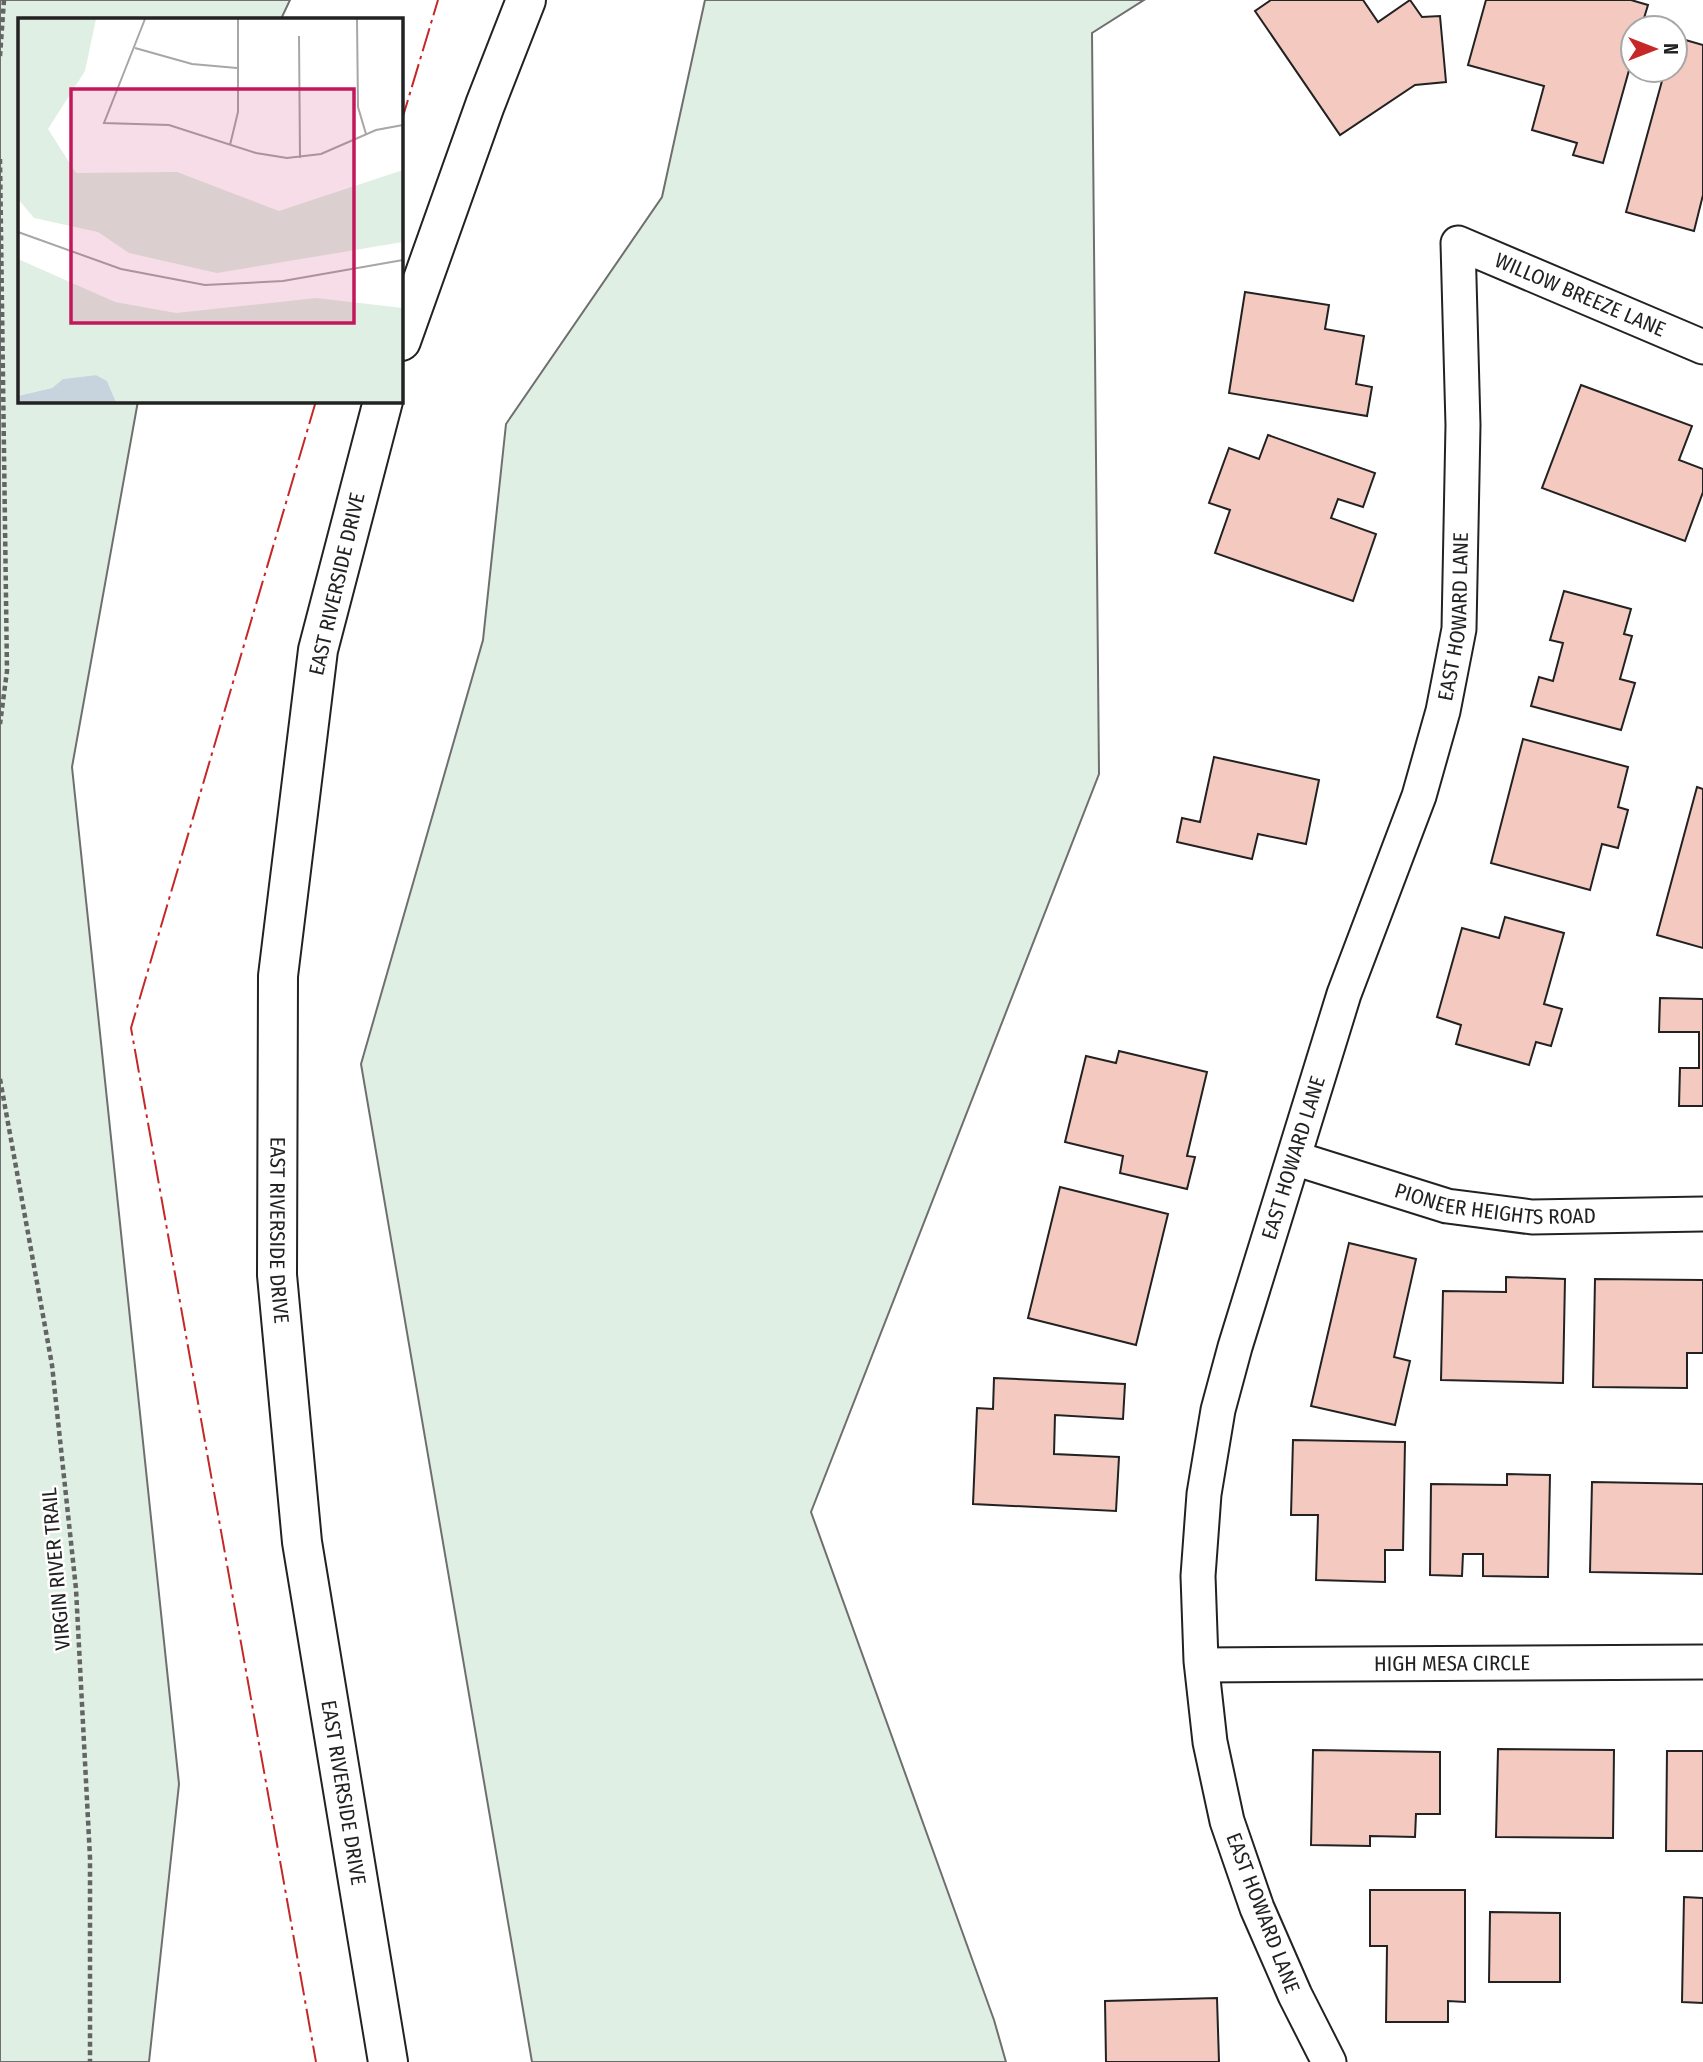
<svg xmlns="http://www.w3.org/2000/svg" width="1703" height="2062" font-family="'Fira Sans Condensed',sans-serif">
  <rect width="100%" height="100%" fill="#fff"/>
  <!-- green -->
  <g fill="#e0efe3" stroke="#6f6f6f" stroke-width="2">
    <path d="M0,0H290L281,19H19V401H138L72,767L179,1784L149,2062H0Z"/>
    <path d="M705,0H1144L1092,33L1099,774L811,1512L994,2020L1006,2062H532L361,1064L483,640L506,424L662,197Z"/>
  </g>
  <!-- building -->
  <g fill="#f3c9c0" stroke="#222" stroke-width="2">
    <path d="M1271,0H1363L1378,22L1410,0L1422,17L1440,16L1446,82L1415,85L1340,135L1255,11Z"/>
    <path d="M1486,0H1631L1648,5L1641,28H1633V56L1603,163L1573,155L1577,143L1532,130L1544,86L1468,65Z"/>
    <path d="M1675,37L1703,45V195L1694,231L1626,212L1665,70H1675Z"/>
    <path d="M1245,292L1329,305L1325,329L1364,336L1356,384L1372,387L1367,416L1229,393Z"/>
    <path d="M1581,385L1692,426L1679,460L1703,469V492L1685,541L1542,488Z"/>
    <path d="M1268,435L1375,473L1363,507L1338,499L1331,518L1376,534L1353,601L1215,553L1230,510L1209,503L1229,448L1259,459Z"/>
    <path d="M1564,591L1631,609L1624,634L1632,636L1620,679L1635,683L1621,730L1531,706L1539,677L1553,681L1563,643L1550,640Z"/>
    <path d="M1523,739L1628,767L1618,807L1628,810L1618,848L1602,844L1590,890L1491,863Z"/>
    <path d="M1214,757L1319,780L1306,844L1258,834L1252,859L1177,842L1182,818L1200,822Z"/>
    <path d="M1697,787L1703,789V948L1657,935Z"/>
    <path d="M1505,917L1564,933L1544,1004L1562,1009L1551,1046L1536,1042L1529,1065L1456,1044L1461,1025L1437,1017L1462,928L1499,938Z"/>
    <path d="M1660,998L1703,999V1106H1679L1680,1068H1699V1032H1659Z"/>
    <path d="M1119,1051L1207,1072L1187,1156L1195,1157L1187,1189L1120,1173L1123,1156L1065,1142L1086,1056L1116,1063Z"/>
    <path d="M1060,1187L1168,1214L1136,1345L1028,1318Z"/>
    <path d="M1349,1243L1416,1259L1394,1357L1410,1361L1395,1425L1311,1406Z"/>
    <path d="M1506,1277L1565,1279L1563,1383L1441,1380L1443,1291L1506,1292Z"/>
    <path d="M1595,1279L1703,1280V1353H1687V1388L1593,1387Z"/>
    <path d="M994,1378L1125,1384L1123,1419L1055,1415L1054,1454L1119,1457L1116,1511L973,1504L977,1408L993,1409Z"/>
    <path d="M1293,1440L1405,1442L1403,1550H1385V1582L1316,1580L1318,1515H1291Z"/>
    <path d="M1507,1474L1550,1475L1548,1577L1483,1576V1554H1463L1462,1576L1430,1575L1431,1484L1507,1485Z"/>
    <path d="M1592,1482L1703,1484V1574L1590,1572Z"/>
    <path d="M1498,1749L1614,1750L1613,1838L1496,1837Z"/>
    <path d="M1313,1750L1440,1752V1814H1416L1415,1837L1370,1836V1846L1311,1845Z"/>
    <path d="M1667,1751H1703V1851H1666Z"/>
    <path d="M1370,1890H1465V2002L1448,2001V2022H1386L1387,1946H1370Z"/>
    <path d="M1684,1897L1703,1898V2003L1682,2002Z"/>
    <path d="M1490,1912L1560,1913V1982H1489Z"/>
    <path d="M1217,1998L1219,2062H1106L1105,2001Z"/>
  </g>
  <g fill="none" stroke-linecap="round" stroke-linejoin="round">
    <!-- street casing -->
    <g stroke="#222" stroke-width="37">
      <g id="street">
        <path id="s1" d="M1294,1158L1447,1206L1532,1217L1703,1214"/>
        <path id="s2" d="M1202,1665L1703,1662"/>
        <path id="s3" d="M1329,2062L1295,1995L1257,1908L1227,1821L1210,1742L1201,1661L1198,1576L1204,1494L1218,1410L1235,1347L1344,994L1419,796L1443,711L1459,629L1463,425L1458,243L1703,347"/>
      </g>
    </g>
    <!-- primary casing -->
    <g stroke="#222" stroke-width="42">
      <g id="primary">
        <path d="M401,341L485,105L526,0"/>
        <path id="s4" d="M383,401L318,650L278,976L277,1275L302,1542L388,2062"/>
      </g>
    </g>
    <!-- path -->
    <g stroke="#646464" stroke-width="4.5" stroke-dasharray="5 3.5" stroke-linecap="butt">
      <path d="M0,56L4,0"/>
      <path d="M0,159L7,671L0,724"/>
      <path d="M0,1079L52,1365L76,1589L90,1858V2062"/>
    </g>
    <!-- street -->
    <use href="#street" stroke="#fff" stroke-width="33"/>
    <!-- primary -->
    <use href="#primary" stroke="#fff" stroke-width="38"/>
    <!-- power -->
    <g stroke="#c62828" stroke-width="2" stroke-dasharray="24 5 3.5 5" stroke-linecap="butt">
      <path d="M401,123L438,0"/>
      <path d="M316,401L131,1028L316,2062"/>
    </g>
  </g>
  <g text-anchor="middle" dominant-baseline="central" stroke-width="5" stroke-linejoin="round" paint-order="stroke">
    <!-- street labels -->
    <g font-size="21" fill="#222" stroke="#fff">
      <text stroke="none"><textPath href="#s3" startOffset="2014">WILLOW BREEZE LANE</textPath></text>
      <text transform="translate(337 584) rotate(-77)">EAST RIVERSIDE DRIVE</text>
      <text stroke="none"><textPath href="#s3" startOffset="1507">EAST HOWARD LANE</textPath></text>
      <text stroke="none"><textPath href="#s3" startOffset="940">EAST HOWARD LANE</textPath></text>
      <text stroke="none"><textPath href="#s1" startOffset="208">PIONEER HEIGHTS ROAD</textPath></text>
      <text stroke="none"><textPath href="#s4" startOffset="840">EAST RIVERSIDE DRIVE</textPath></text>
      <text transform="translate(56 1569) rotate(-95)">VIRGIN RIVER TRAIL</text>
      <text stroke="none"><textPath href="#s2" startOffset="250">HIGH MESA CIRCLE</textPath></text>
      <text stroke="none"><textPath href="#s4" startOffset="1407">EAST RIVERSIDE DRIVE</textPath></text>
      <text transform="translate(1263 1913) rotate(69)">EAST HOWARD LANE</text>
    </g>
  </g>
  <!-- overview -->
  <g transform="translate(18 18)">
    <rect width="385" height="385" fill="#fff"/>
    <path d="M0,1H78L67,53L30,111L58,155L159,154L261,193L385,152V224L199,255L111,235L80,214L16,200L0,181ZM0,241L97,284L158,295L298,280L385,290V384H98L89,363L78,357L45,361L34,370L0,378Z" fill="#e0efe3"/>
    <path d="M78,357L89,363L98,384H0V378L34,370L45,361Z" fill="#c7d3dd"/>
    <path fill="none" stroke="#a7a7a7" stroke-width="2" d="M127,1L86,105L151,107L238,135L269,140L303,136L358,112L385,107M339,1L340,89L348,116M281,18L282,140M117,30L174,46L219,50M212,127L220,94V1M0,214L103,251L187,267L265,263L385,242"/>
    <path fill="#c2185b" fill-opacity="0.15" stroke="#c2185b" stroke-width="3.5" d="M53,71H336V305H53Z"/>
    <rect width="385" height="385" fill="none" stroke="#222" stroke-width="3.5"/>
  </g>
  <!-- north arrow -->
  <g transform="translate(1654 49) rotate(90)"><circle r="33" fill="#ffffff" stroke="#a7a7a7" stroke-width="2"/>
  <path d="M0-5L12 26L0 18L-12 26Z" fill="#c62828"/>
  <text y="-10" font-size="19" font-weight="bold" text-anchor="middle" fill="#222222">N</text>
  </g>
</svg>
